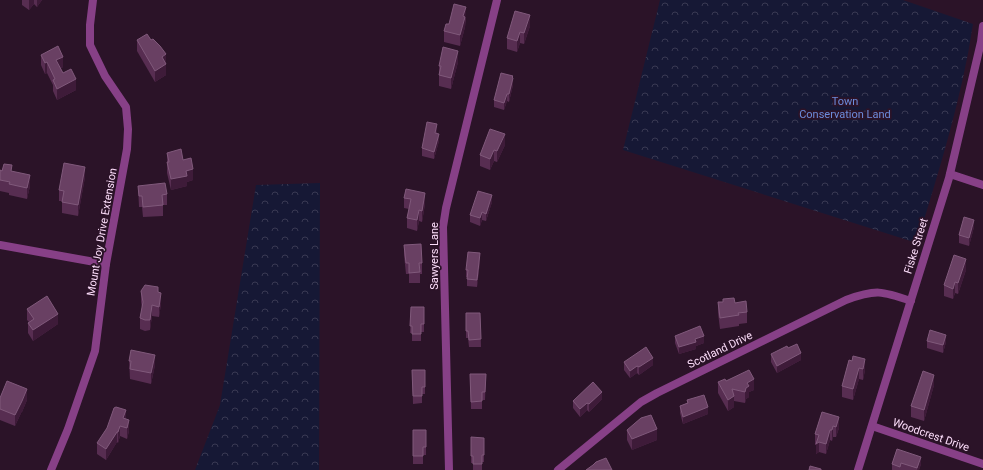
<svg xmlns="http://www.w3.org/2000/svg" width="983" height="470" font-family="Roboto,sans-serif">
  <defs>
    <pattern id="park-crowns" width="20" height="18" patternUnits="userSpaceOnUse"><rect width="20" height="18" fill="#161835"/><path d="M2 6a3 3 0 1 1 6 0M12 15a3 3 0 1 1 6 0" fill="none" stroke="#393953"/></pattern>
  </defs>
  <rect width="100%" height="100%" fill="#2b1328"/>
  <!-- park -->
  <g fill="url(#park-crowns)">
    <path d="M660,0H903L973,24C962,98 939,170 917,243L623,150Z"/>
    <path d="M320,183L319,470H195L220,405L256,185Z"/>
  </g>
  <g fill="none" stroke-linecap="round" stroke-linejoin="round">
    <!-- street -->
    <g stroke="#874087" stroke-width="8">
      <path d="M950,174L983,185"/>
      <path d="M0,245L106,264"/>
      <path d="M872,426L983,464"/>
      <path d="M51,470L68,429L95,351L106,264L127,149L128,129L126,107L105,76L90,45V25L93,0"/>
      <path d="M449,470L443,227L446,208L497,0"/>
      <path d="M558,470L641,402L657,393L846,300C876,289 882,291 911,301"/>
      <path d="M858,470L949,178L981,42L983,26"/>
    </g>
  </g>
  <!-- wall -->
  <g fill="#572d51">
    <path d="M22,0H42L37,7L34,4L29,10L22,5Z"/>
    <path d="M466,18L465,27L460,46L444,42V31L449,24Z"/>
    <path d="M530,26L524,44L520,43L517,52L507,49V38Z"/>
    <path d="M137,40L166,75L155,82L137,51Z"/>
    <path d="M41,55L63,67L60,69L63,73L76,90L57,100L53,91V85L47,73L45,74L41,65Z"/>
    <path d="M458,62L451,89L439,86V66Z"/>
    <path d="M513,78V85L509,102L507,101L504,110L494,107V100Z"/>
    <path d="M437,131V133L439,141L434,159L422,156V148Z"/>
    <path d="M505,145L497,162L494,161L490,170L480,166V155Z"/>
    <path d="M167,153L183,160L193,180L187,182V186L171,190L167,173Z"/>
    <path d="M0,170L12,172L30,186L27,199L9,195V193L0,191Z"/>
    <path d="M85,177L78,216L62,213V201H59V190Z"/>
    <path d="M138,186L167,194V205H163V216L143,217L142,207H139Z"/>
    <path d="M406,189L425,204L422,222L419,221L417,231L407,228V218L409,209L404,208V198Z"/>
    <path d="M492,202L486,221L482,220L480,226L470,222V215Z"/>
    <path d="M974,227L969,246L959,243V235Z"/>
    <path d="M404,245L422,263V274H420V283H409V274H406L404,255Z"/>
    <path d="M480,261L477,287L467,286V277H466V270Z"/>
    <path d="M966,270L958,294L955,293L953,299L944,296V285Z"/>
    <path d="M141,291L158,292L161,304L159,317L152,316L150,330L145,331L140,329V318L142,308L141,302Z"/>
    <path d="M723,299L735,303L747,312V323L739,324V326L720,329L718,313V302H723Z"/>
    <path d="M411,307H424V332H421V341H412V333H410Z"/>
    <path d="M27,309L58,324L33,341L28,333V323L29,322L27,320Z"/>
    <path d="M466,313H480L481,347H469L468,338H466Z"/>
    <path d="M675,336L704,343L696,346V349L679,354L675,343Z"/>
    <path d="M927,341L946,342L943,353L927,348Z"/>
    <path d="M788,348L801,360L777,373L771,362V354Z"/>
    <path d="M849,360L865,370L863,380L859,379L853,400L842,397V386Z"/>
    <path d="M129,361L155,365L151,384L130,379Z"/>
    <path d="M624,362L653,365L639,375L637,373L630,378L624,370Z"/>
    <path d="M412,370L425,387V394H422V403L413,404Z"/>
    <path d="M470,374H486L485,400H482V409H471Z"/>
    <path d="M726,381L754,390L749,392V397L746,399L745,403L734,401V407L728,411L718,393V382Z"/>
    <path d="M934,385L924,421L911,417V406Z"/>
    <path d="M0,398L27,400L22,412V411L15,426L0,420Z"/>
    <path d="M602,399L589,412L587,410L580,417L573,408V401Z"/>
    <path d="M687,400L708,414L683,424L680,413V406L687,403Z"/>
    <path d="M822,412L839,428L836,437H833L832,441L830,440L826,454L819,452L816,454V445H815V434Z"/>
    <path d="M126,419L129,431L127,439L120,436L118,443L117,442L106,460L97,454V443Z"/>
    <path d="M413,430H426V455H423V464H413Z"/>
    <path d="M627,430L657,440L632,450L627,440Z"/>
    <path d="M471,437L484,438V462H482V470H473V463H471Z"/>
    <path d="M897,449L921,464L919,470H892V464Z"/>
  </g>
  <!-- shaded-wall -->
  <g fill="#3e1b39">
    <path d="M29,0H34V4L29,10Z"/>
    <path d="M37,0H42L37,7Z"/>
    <path d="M466,7L465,27L460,46V35L463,16Z"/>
    <path d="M530,15V26L524,44V33Z"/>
    <path d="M520,32V43L517,52V41Z"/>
    <path d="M458,51V62L451,89V78Z"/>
    <path d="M166,54V75L155,82V71L162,57Z"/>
    <path d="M63,57V67L56,71V60Z"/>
    <path d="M47,62V73L45,74V63Z"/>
    <path d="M513,76V81V78V85L509,102V94Z"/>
    <path d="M76,79V90L57,100V89Z"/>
    <path d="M507,94V101L504,110V103Z"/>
    <path d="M437,124V131L435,140V133Z"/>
    <path d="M439,134V141L434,159V152Z"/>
    <path d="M505,134V145L497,162V151Z"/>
    <path d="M494,150V161L490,170V159Z"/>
    <path d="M85,167V177L78,216V205Z"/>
    <path d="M193,169V180L187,182V186L171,190V179L186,171Z"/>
    <path d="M30,175V186L27,199V188Z"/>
    <path d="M425,193V204L422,222V211Z"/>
    <path d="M492,195V202L486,221V214Z"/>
    <path d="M419,210V221L417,231V220Z"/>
    <path d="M482,212V220L480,226V218Z"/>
    <path d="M974,220V227L969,246V238Z"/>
    <path d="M480,253V261L477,287V280Z"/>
    <path d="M966,259V270L958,294V283Z"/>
    <path d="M955,282V293L953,299V289Z"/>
    <path d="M161,293V304L159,317V307Z"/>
    <path d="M152,305V316L150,330V320Z"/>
    <path d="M58,314V324L33,341V330Z"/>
    <path d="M946,335V342L943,353V345Z"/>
    <path d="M704,336V343L696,346V349L679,354V347L695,339Z"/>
    <path d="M801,353V360L777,373V366Z"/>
    <path d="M155,355V365L151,384V373Z"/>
    <path d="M653,358V365L639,375V367Z"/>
    <path d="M865,359V370L863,380V369Z"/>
    <path d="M637,366V373L630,378V371Z"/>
    <path d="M859,368V379L853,400V389Z"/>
    <path d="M934,375V385L924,421V410Z"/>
    <path d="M754,379V390L749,392V397L746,399L745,403V392L747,383Z"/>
    <path d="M27,389V400L22,412V401Z"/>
    <path d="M602,392V399L589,412V404Z"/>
    <path d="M734,396V407L728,411V400Z"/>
    <path d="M22,401V411L15,426V415Z"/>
    <path d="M587,403V410L580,417V409Z"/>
    <path d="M708,407V414L683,424V417Z"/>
    <path d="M126,410V421L123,418Z"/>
    <path d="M839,417V428L836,437V427Z"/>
    <path d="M129,420V431L127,439V428Z"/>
    <path d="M120,426V436L118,443V432Z"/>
    <path d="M833,426V437L832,441V430Z"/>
    <path d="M657,429V440L632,450V439Z"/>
    <path d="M830,430V440L826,454V444Z"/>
    <path d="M117,432V442L106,460V449Z"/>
    <path d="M819,442V452L816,454V444Z"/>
    <path d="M921,457V464L919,470H917Z"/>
  </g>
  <!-- building -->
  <g fill="#694063" stroke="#80597b">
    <path d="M454,4L466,7L463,16L465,17L460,35L444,31L446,24H449Z"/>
    <path d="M515,11L530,15L524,33L520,32L517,41L507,38Z"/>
    <path d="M147,34L151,40L153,39L160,46L166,54L162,57L166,64L155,71L137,40Z"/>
    <path d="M58,46L63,57L56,60L63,73L71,69L76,79L57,89L53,80L55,79L47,62L45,63L41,55Z"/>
    <path d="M443,47L458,51L451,78L439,75L441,66H439Z"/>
    <path d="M501,73L513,76L512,77L513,78L509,94H507L504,103L494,100Z"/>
    <path d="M427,122L437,124L435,133L439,134L434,152L422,148Z"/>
    <path d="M490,129L505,134L497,151L494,150L490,159L480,155Z"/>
    <path d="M181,149L183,160L191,158L193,169L186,171L187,176L171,179L167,162H169L167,153Z"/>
    <path d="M64,163L85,167L78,205L62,202L64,191L59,190Z"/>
    <path d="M4,164L12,165L11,171L30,175L27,188L9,184L10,182L0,180V170L2,171Z"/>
    <path d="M165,183L167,194L162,195L163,205L143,207L142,196H139L138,186Z"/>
    <path d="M406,189L425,193L422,211L419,210L417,220L407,218L411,199L404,198Z"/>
    <path d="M478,191L492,195L486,214L482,212L480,218L470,215Z"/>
    <path d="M964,217L974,220L969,238L959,235Z"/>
    <path d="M421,244L422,263H419L420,272L409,273V263H406L404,245Z"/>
    <path d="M468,252L480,253L477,280L467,279L468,270H466Z"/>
    <path d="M954,255L966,259L958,283L955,282L953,289L944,285Z"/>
    <path d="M145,285L158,287V292L161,293L159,307L152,305L150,320H145L140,318L143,302L141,291Z"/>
    <path d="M47,296L58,314L33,330L28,323L34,319L27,309Z"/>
    <path d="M734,298L735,303L746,301L747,312L738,313L739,315L720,318L718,302H723V299Z"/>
    <path d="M411,307H424V324H421V334H412V326H410Z"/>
    <path d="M466,313H480L481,339L469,340L468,331H466Z"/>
    <path d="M700,326L704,336L695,339L696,342L679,347L675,336Z"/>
    <path d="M930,330L946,335L943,345L927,341Z"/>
    <path d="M797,344L801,353L777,366L771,354L787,346L788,348Z"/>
    <path d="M646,347L653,358L639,367L637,366L630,371L624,362Z"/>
    <path d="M131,350L155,355L151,373L130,369L131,361H129Z"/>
    <path d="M853,356L865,359L863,369L859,368L853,389L842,386L849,360L852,361Z"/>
    <path d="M412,370H425V387H422V396H413Z"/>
    <path d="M749,370L754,379L747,383L749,386L746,388L745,392L732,389L734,396L728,400L718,382L725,379L726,381Z"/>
    <path d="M923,371L934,375L924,410L911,406Z"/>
    <path d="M470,374H486L485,392H482V401L471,402Z"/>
    <path d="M7,381L27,389L22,401L15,415L0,409V398Z"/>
    <path d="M593,382L602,392L589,404L587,403L580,409L573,401Z"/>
    <path d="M704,395L708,407L683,417L680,406L688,403L687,400Z"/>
    <path d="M116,407L126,410L123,418L129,420L127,428L120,426L118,432H117L106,449L97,443L107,428L114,408Z"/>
    <path d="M822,412L839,417L836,427L833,426L832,430H830L826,444L819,442L816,444L819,435L815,434Z"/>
    <path d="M651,415L657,429L632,439L627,430L641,418Z"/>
    <path d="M413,430H426V447H423V456H413Z"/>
    <path d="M471,437L484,438V455H482V464H473V456H471Z"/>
    <path d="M897,449L921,457L917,468L901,463L900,467L892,464Z"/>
    <path d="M606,458L612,470H586L593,465L596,462Z"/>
    <path d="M810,466L821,469V470H809Z"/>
  </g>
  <g text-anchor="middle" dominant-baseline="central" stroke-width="3.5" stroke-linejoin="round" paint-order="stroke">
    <!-- park labels -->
    <g font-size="11" fill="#6c8cdc" stroke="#2b1328">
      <text x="845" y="101">Town<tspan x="845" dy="13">Conservation Land</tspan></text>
    </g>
    <!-- street labels -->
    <g font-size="11" fill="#fddefb" stroke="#2b1328">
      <text transform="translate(102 232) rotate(-80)">Mount Joy Drive Extension</text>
      <text transform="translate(916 246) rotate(-73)">Fiske Street</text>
      <text transform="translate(434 256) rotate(-90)">Sawyers Lane</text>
      <text transform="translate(720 350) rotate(-26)">Scotland Drive</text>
      <text transform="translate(931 435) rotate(19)">Woodcrest Drive</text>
    </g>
  </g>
</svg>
